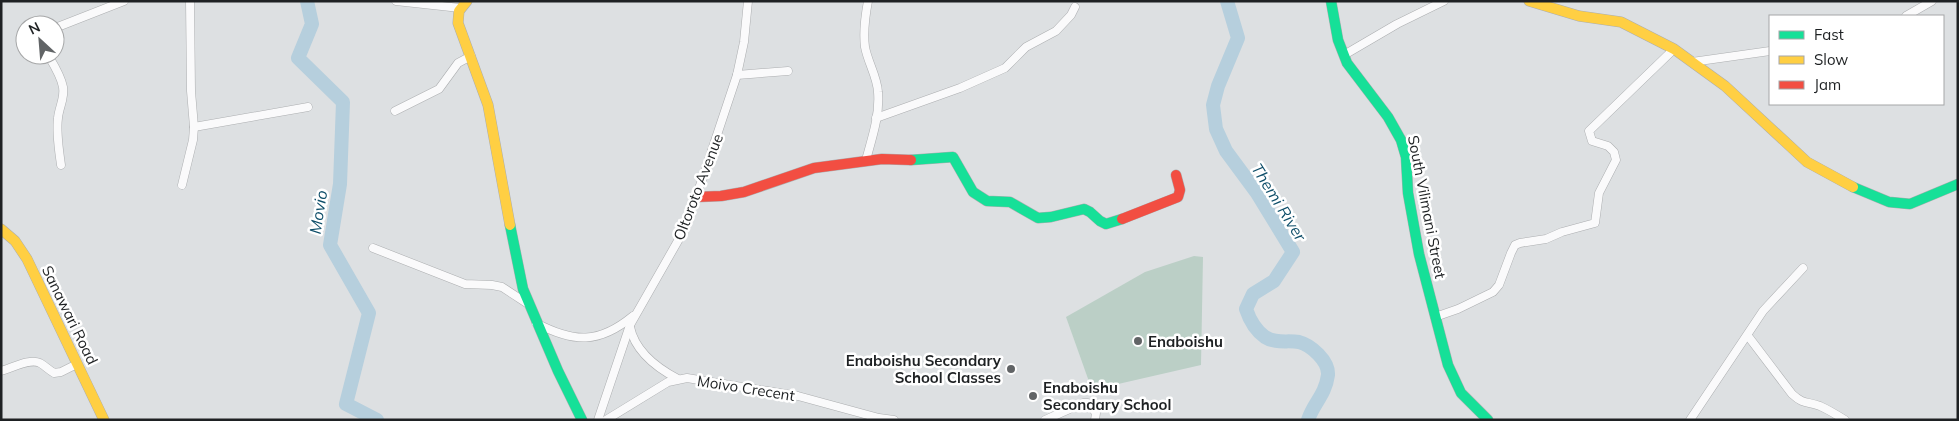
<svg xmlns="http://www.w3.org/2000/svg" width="1959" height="421" font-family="Mulish,sans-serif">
  <rect width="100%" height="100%" fill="#dde0e2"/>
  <!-- green -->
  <path fill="#bbcfc6" d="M1194,256L1203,257L1201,365L1092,390L1066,317L1145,272Z"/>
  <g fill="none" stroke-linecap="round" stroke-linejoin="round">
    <!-- river -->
    <g stroke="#b6cfdd" stroke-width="14">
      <path d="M307,1L312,24L298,58L343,102L340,184L330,245L369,313L346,404L377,420"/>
      <path d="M1227,1L1238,38L1218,86L1213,105L1216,129L1226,151L1257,193L1293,252L1274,281L1253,294L1246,309C1250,321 1255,330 1265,337C1276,344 1287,340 1299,342C1311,345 1329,361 1328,375C1325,396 1314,402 1308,420"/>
    </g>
    <!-- street casing -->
    <g stroke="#acaeb0" stroke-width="9">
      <g id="street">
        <path d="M396,1L460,8"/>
        <path d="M1906,16L1932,1"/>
        <path d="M55,28L124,1"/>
        <path d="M48,55C54,65 61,76 63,87C65,98 59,107 58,118C56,133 59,150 61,165"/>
        <path d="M1344,55L1397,24L1444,1"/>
        <path d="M1692,62L1770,51"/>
        <path d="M737,75L788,71"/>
        <path d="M395,111L439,89L458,63L471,56"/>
        <path d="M876,118L960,88L1005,68L1026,47L1056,31L1071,15L1075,7"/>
        <path d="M194,127L308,107"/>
        <path d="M866,160C872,138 880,115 878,92C877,76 868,63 865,47C863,32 865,17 868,1"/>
        <path d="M182,185L193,140L194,127L191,91L190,1"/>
        <path d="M373,248L465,284L492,285L502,287L528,304"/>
        <path d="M1435,317L1458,309L1493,292L1499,285L1511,253L1515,245L1520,243L1546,239L1562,232L1595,223L1599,193L1616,160L1614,152L1608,146L1592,141L1589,131L1674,49"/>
        <path d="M536,323C574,343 599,344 633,316"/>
        <path d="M630,327C635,351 657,368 678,379"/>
        <path d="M1748,336L1792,394C1804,405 1807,401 1820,406C1829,410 1837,415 1845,420"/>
        <path d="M1,371C12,368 30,358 40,363C45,366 49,370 54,373L61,372L77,364"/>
        <path d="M598,420L630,325L679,239L701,183L737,75L744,42L748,1"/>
        <path d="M606,420L668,382L687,378L798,396L879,418L894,420"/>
        <path d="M1045,420L1083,403H1088L1096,413L1095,420"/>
        <path d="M1690,420L1763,311L1803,268"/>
      </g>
    </g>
    <!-- fast casing -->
    <g stroke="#acaeb0" stroke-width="11">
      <g id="fast">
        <path d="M1331,1L1338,40L1347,63L1388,117L1401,140L1406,157L1408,193L1419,254L1448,365L1461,393L1488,420"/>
        <path d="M911,160L953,157L973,192L987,201L1010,202L1038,218L1051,217L1084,209L1090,212L1100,221L1106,224L1122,219"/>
        <path d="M1853,187L1889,202L1910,204L1958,184"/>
        <path d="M510,225L523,289L558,371L582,420"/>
      </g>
    </g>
    <!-- slow casing -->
    <g stroke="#acaeb0" stroke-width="11">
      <g id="slow">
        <path d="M467,1L459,11L458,23L488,105L510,225"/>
        <path d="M1529,1L1579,16L1621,22L1674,49L1725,86L1807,162L1853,187"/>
        <path d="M1,229L15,241L27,259L104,420"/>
      </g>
    </g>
    <!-- jam casing -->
    <g stroke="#acaeb0" stroke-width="11">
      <g id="jam">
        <path d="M696,197L721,196L744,192L814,168L882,159L911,160"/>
        <path d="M1122,219L1178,197L1180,190L1176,175"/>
      </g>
    </g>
    <!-- street -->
    <use href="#street" stroke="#fafafb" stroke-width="8"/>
    <!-- fast -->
    <use href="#fast" stroke="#16e098" stroke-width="10"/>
    <!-- slow -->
    <use href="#slow" stroke="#ffcf43" stroke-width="10"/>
    <!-- jam -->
    <use href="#jam" stroke="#f24e42" stroke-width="10"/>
  </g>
  <!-- markers -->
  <g fill="#616466" stroke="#fff" stroke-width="2">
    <circle cx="1138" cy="341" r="5"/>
    <circle cx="1011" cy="369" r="5"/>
    <circle cx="1033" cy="396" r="5"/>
  </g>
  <g text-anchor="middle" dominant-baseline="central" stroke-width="5" stroke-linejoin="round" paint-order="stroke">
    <!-- street labels -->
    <g font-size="15" fill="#1e2123" stroke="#fff">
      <text transform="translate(698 187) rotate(-69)">Oltoroto Avenue</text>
      <text transform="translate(1427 207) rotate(79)">South Vilimani Street</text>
      <text transform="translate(70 315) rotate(64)">Sanawari Road</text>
      <text transform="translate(746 388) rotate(9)">Moivo Crecent</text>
    </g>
    <!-- poi labels -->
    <g font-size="15" font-weight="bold" fill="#1e2123" stroke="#fff" text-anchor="start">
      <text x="1148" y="341">Enaboishu</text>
      <text x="1001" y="360" text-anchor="end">Enaboishu Secondary<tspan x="1001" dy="17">School Classes</tspan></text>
      <text x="1043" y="387">Enaboishu<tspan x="1043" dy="17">Secondary School</tspan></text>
    </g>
    <!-- water labels -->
    <g font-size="16" font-style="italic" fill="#0e4e69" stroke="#fff">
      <text transform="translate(1279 202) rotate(58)">Themi River</text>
      <text transform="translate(318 212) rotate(-81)">Movio</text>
    </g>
  </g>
  <!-- border -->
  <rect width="1959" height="421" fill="none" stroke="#1e2123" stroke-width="5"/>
  <!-- legend -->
  <rect x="1769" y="15" width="175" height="90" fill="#ffffff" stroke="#a5a6a7"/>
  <rect x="1779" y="31" width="25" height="8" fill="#16e098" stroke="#a5a6a7"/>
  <text x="1814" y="40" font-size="15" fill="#1e2123">Fast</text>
  <rect x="1779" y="56" width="25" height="8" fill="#ffcf43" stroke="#a5a6a7"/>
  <text x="1814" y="65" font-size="15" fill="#1e2123">Slow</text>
  <rect x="1779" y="81" width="25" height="8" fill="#f24e42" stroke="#a5a6a7"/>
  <text x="1814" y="90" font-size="15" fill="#1e2123">Jam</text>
  <!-- north arrow -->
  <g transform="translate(40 40) rotate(334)"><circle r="24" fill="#ffffff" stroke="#a5a6a7"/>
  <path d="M0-4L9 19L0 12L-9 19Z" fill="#616466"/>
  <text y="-8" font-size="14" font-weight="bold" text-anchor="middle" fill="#1e2123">N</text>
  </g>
</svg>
